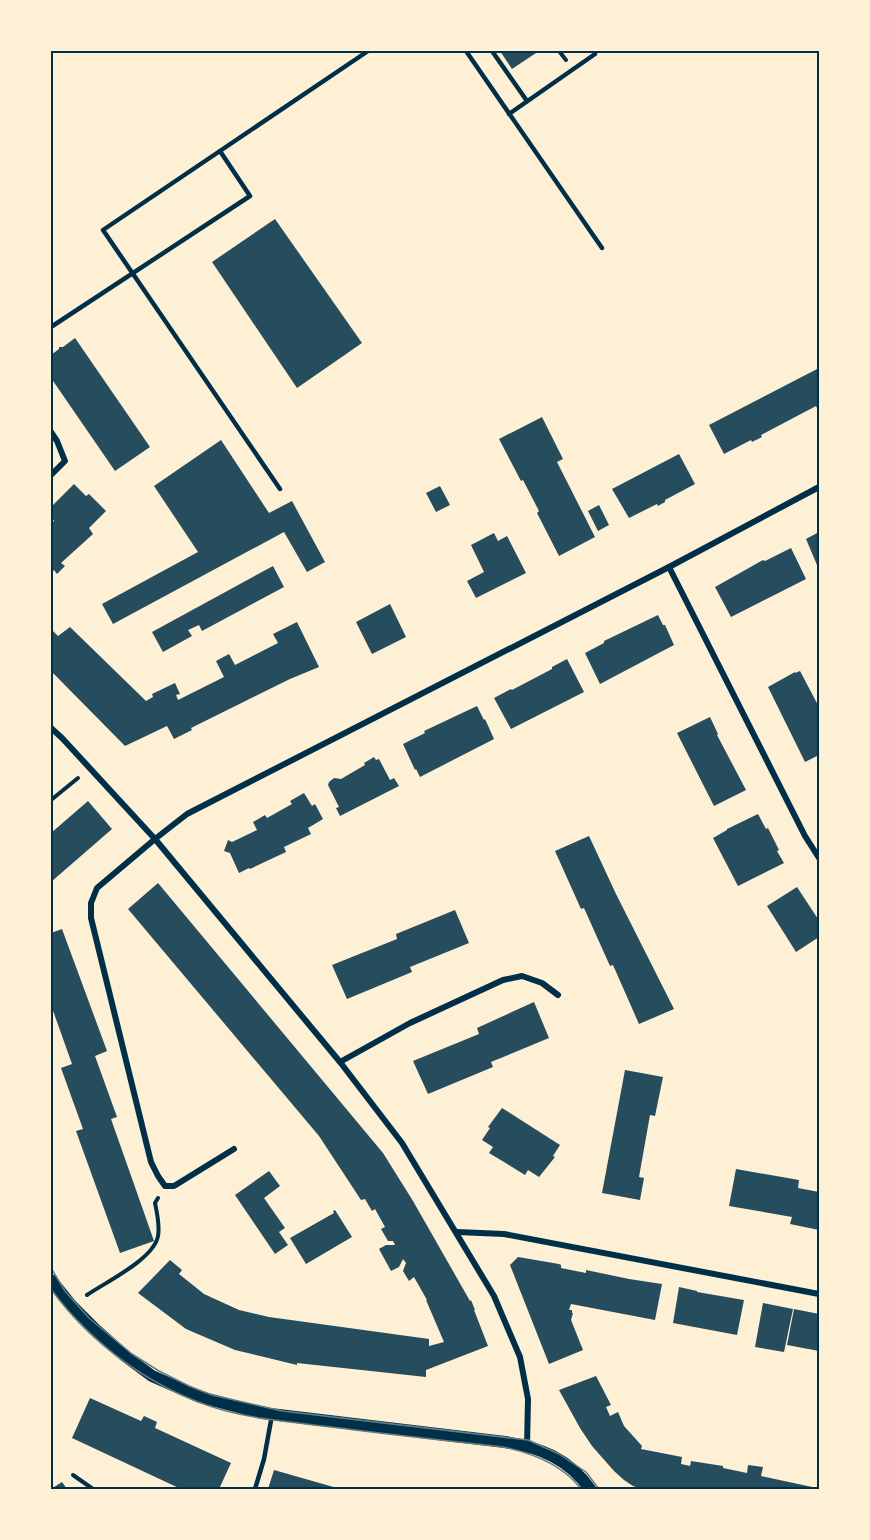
<svg xmlns="http://www.w3.org/2000/svg" width="870" height="1540" font-family="'Work Sans',sans-serif">
  <rect width="100%" height="100%" fill="#fdf0d5"/>
  <!-- building -->
  <g fill="#264d5e">
    <path d="M500,51H539L512,69Z"/>
    <path d="M275,219L362,343L297,388L212,262Z"/>
    <path d="M75,338L150,447L115,471L51,378V355L59,349V347H63Z"/>
    <path d="M819,368V407L817,408L816,406L761,435L762,437L752,442L751,440L724,454L709,425Z"/>
    <path d="M542,417L563,459L557,462L595,537L559,556L537,513L539,511L523,480L521,481L499,439Z"/>
    <path d="M221,440L269,513L292,501L325,562L307,572L284,532L113,624L102,604L198,552L154,486Z"/>
    <path d="M679,454L695,484L665,500V502L658,506L657,504L629,518L612,489Z"/>
    <path d="M74,484L86,496L89,494L106,511L89,528L93,534L61,563L65,566L57,574L54,570L51,573V524L54,521L51,517V507Z"/>
    <path d="M440,486L450,505L436,512L426,493Z"/>
    <path d="M599,505L609,525L598,531L588,511Z"/>
    <path d="M819,532V564L817,565L806,539Z"/>
    <path d="M494,533L498,541L507,536L526,573L476,598L467,581L484,572L471,545Z"/>
    <path d="M791,548L806,579L731,617L715,587L763,560L765,561Z"/>
    <path d="M273,566L284,587L202,631L199,625L188,630L192,636L163,652L152,632Z"/>
    <path d="M390,604L406,637L372,654L356,622Z"/>
    <path d="M658,615L663,625H665L674,645L600,684L585,653L604,643V641Z"/>
    <path d="M297,622L319,667L290,679L191,728L192,730L174,739L167,726L125,746L51,671V629L58,636L70,627L146,701L153,697L152,694L175,683L180,694L176,695L178,700L224,677L216,661L229,654L235,665L278,643L273,634Z"/>
    <path d="M567,659L584,692L511,729L494,698L511,689L512,690L552,669V667Z"/>
    <path d="M800,671L819,707V755L805,762L768,687L795,672V673Z"/>
    <path d="M477,706L484,720L485,719L494,739L420,777L416,769L415,770L403,744L425,733L424,731Z"/>
    <path d="M710,717L718,734L717,735L746,790L714,806L677,733Z"/>
    <path d="M374,757L376,760L379,759L390,780L394,778L399,786L340,816L336,808L339,807L328,785L329,782L334,778L341,779L365,765L364,763Z"/>
    <path d="M304,793L312,806L315,804L323,819L308,828L311,834L284,847L286,852L250,869L249,868L239,873L230,853L224,851L228,840L232,842L257,830L253,822L265,815L267,818L292,804L290,801Z"/>
    <path d="M88,801L112,829L51,882V833Z"/>
    <path d="M758,814L766,829L768,828L779,850L777,851L784,863L738,886L713,838L727,830V829Z"/>
    <path d="M589,836L616,894L674,1009L639,1024L613,965L610,966L584,908L581,909L555,851Z"/>
    <path d="M158,883L383,1153L413,1201L470,1301L471,1300L475,1310H474L488,1346L426,1370V1377L297,1363V1365L235,1350L186,1329L138,1293L170,1260L182,1270L179,1274L204,1294L239,1310L269,1317L429,1339V1346L444,1342L426,1300H427L414,1277L409,1281L403,1271L406,1263L403,1259L399,1267L391,1271L379,1249L386,1245H395L393,1241H388L381,1229L385,1227L375,1209L372,1211L365,1199L361,1200L319,1136L128,909Z"/>
    <path d="M797,887L818,919L817,920L819,922V937L796,952L767,906Z"/>
    <path d="M455,910L469,943L410,967L412,972L347,999L332,965L397,939L396,934Z"/>
    <path d="M62,929L107,1051L95,1056L117,1117L111,1119L154,1241L120,1253L76,1131L83,1129L61,1068L72,1064L51,1005V933Z"/>
    <path d="M534,1002L549,1038L491,1062L493,1067L428,1094L413,1061L479,1034L477,1028Z"/>
    <path d="M625,1070L663,1077L655,1116L650,1115L639,1177L644,1178L640,1200L602,1193Z"/>
    <path d="M502,1108L560,1145L553,1156L555,1157L539,1177L528,1170L525,1175L504,1162L489,1153L493,1147L482,1140L490,1128L488,1127Z"/>
    <path d="M736,1169L799,1180L798,1188L819,1192V1230L790,1224L792,1217L729,1206Z"/>
    <path d="M269,1171L280,1186L264,1198L285,1228L279,1232L288,1245L275,1254L235,1195Z"/>
    <path d="M335,1210L352,1237L306,1264L290,1238L334,1213L333,1211Z"/>
    <path d="M518,1257L559,1264L561,1265V1268L586,1273V1270L629,1279L662,1284L655,1320L571,1304L569,1310H572V1313H573L571,1320L583,1350L549,1364L510,1265Z"/>
    <path d="M679,1287L697,1291V1292L744,1300L737,1335L673,1323Z"/>
    <path d="M763,1303L793,1309L784,1352L755,1347Z"/>
    <path d="M794,1309L819,1314V1351L787,1345Z"/>
    <path d="M596,1376L611,1405L606,1407L610,1416L618,1412L624,1426L642,1446L641,1449L682,1457L681,1464L690,1466L691,1461L723,1466V1468L747,1473L748,1465L763,1467L761,1476L817,1488L819,1482V1489H642L633,1486L624,1480L614,1471L592,1446L580,1428L559,1390Z"/>
    <path d="M90,1398L141,1421L144,1416L157,1422L155,1428L231,1463L219,1489H181L72,1438Z"/>
    <path d="M274,1470L337,1488V1489H268Z"/>
    <path d="M62,1482L67,1489H51Z"/>
  </g>
  <g fill="none" stroke-linecap="round" stroke-linejoin="round">
    <!-- path -->
    <g stroke="#003049" stroke-width="4">
      <path d="M559,51L566,60"/>
      <path d="M51,800L78,778"/>
      <path d="M87,1295C106,1282 154,1259 158,1236C160,1225 157,1213 155,1203L158,1198"/>
      <path d="M73,1475L93,1489"/>
    </g>
    <!-- service -->
    <g stroke="#003049" stroke-width="4.5">
      <path d="M466,51L602,248"/>
      <path d="M492,51L527,101"/>
      <path d="M509,114L595,54"/>
      <path d="M51,327L250,196L220,151"/>
      <path d="M280,489L103,230L368,51"/>
      <path d="M255,1489L264,1459L272,1415"/>
    </g>
    <!-- minor -->
    <g stroke="#003049" stroke-width="6">
      <path d="M51,432L57,441L65,461L51,475"/>
      <path d="M669,567L805,836L819,858"/>
      <path d="M51,728L62,738L155,839L340,1062L402,1143L494,1296L520,1357L528,1399L527,1446"/>
      <path d="M340,1062L410,1023L503,980L522,976L542,983L558,995"/>
      <path d="M234,1149L174,1186H165L158,1176L151,1162L91,918V903L97,888L155,839L187,814L669,567L819,487"/>
      <path d="M457,1232L504,1234L819,1294"/>
    </g>
    <!-- secondary -->
    <path stroke="#003049" stroke-width="12" d="M51,1280L71,1305L95,1329L125,1356L152,1376L200,1397L262,1413L505,1442C540,1447 569,1459 590,1489"/>
    <!-- tram -->
    <g stroke="#657d81" stroke-width="1.5">
      <path d="M51,1268L65,1291L89,1318L132,1354L159,1371L189,1386L212,1395L282,1411L528,1440L559,1454L586,1472L599,1489"/>
      <path d="M51,1289C91,1344 152,1389 219,1409C257,1420 300,1423 340,1428C394,1435 449,1441 503,1447C532,1453 562,1464 581,1489"/>
    </g>
  </g>
  <!-- border -->
  <rect width="870" height="1540" fill="none" stroke="#fdf0d5" stroke-width="105"/>
  <rect x="52" y="52" width="766" height="1436" fill="none" stroke="#003049" stroke-width="2"/>
</svg>
